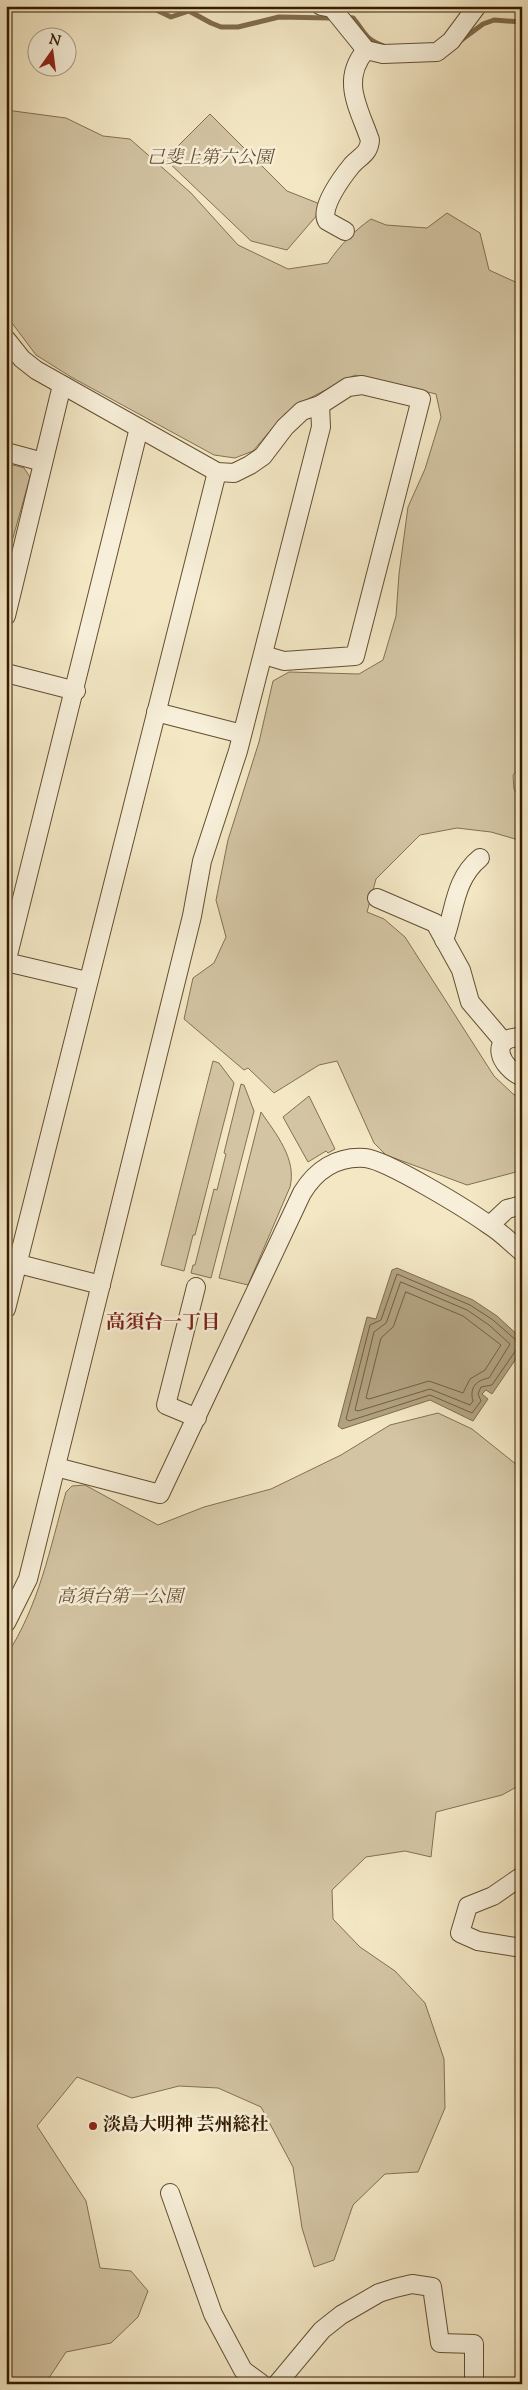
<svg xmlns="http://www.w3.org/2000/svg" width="528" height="2390" font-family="'Sorts Mill Goudy','Noto Serif JP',serif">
  <rect width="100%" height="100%" fill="#f3e7c4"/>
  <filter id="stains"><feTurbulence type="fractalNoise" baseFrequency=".004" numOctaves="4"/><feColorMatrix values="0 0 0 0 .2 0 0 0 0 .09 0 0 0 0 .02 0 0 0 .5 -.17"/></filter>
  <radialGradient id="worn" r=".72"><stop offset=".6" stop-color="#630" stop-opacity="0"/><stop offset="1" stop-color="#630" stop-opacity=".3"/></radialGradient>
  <!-- green -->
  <g fill="#d3c4a3" stroke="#847052">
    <path d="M6,110L66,118L103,136L130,139L191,193L238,245L288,269L328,263C340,245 354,231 371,219L386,225L427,228L447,213L480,233L489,270L522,285V766L513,775L514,789L522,801V841L491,832L457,828L420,835L376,879L367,912L384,919L405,937L494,1076L513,1094L522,1098V1175L516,1172L467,1185L386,1155L374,1143L337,1061L319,1065L274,1093L248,1068L244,1070L184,1019L193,978L214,963L226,937L216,900L228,840L259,742L273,681L289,672L359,674L383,660L396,616L399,574L408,507L425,469L441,417L436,394L355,375L300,403L275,425L253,451L235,458L214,455L71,377L36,355L6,315Z"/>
    <path d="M210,114L287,191L320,204L318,214L287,250L251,241L165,159Z"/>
    <path d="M14,465L24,468L30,477L6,563V467Z"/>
    <path d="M213,1061L219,1063L234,1083L195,1235H193L184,1271L161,1265Z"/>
    <path d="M241,1084L244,1085L254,1111L211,1278L191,1273L193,1265H195L214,1189L217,1190L226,1154L224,1153Z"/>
    <path d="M309,1096L335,1149L328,1153L326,1151L308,1162L283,1117Z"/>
    <path d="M261,1112C276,1134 297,1159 290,1187L248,1285L219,1278Z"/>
    <path d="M438,1413L472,1429L522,1469V1784L502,1795L436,1812L431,1857L405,1851L366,1857L332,1890L333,1919L360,1947L395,1971L425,2003L444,2059L445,2108L418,2172L385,2174L353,2205L334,2260L314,2267L302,2228L293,2167L261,2107L218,2088L179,2086L132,2098L77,2077L37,2126L86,2201L100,2268L131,2271L148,2291L138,2317L111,2343L66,2352L45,2384H6V1656C39,1606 50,1548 66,1492L72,1486L85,1485L158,1525L204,1507L271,1489L341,1455L390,1425Z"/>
  </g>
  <!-- water -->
  <path fill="#b2a281" stroke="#806c4d" d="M397,1268L473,1300L497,1316L522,1339V1350L492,1394L486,1390L482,1394L488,1399L473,1421L430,1400L342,1429L338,1426L367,1317L376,1319L392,1270Z"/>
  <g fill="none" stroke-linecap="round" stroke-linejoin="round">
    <!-- shore -->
    <g stroke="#735e40" stroke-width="1">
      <path d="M401,1282L467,1310L489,1325L510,1344L489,1378C477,1380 469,1387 473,1401L470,1405L430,1389L358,1411L355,1410L374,1332L386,1323Z"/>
      <path d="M406,1292L463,1316L501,1345L485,1370L470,1379L463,1393L429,1381L369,1399L366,1398L381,1338L393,1327Z"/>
      <path d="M522,1342L517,1341L493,1320L470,1305L397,1274L381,1320L370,1325L346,1419L349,1421L430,1395L472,1413L481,1401L478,1394L481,1387L492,1385L516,1350L522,1348"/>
    </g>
    <!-- stream -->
    <g stroke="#806c4d" stroke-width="5">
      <path d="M148,6L171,17L189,11L211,23L221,27H238L279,17L330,18"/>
      <path d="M345,17L353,18C365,32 364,39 384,46"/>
      <path d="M460,41L483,24L494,20L522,22"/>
    </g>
    <!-- minor casing -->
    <g stroke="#644e31" stroke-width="20">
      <g id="minor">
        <path d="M321,6L332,8L366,50L383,54L437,52L451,41L477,6"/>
        <path d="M345,231L327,221C319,208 343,176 352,165C360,156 369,154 370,140C359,108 340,80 366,50"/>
        <path d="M6,339L22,359L36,370L217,472L234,473L250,465L263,456L285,427L302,411L320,405L348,387L362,385L421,399L355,656L284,661L264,655"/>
        <path d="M6,452L43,462"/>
        <path d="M6,616L62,385"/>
        <path d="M6,673L76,691"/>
        <path d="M156,712L242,734"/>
        <path d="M377,898L435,923L461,970L470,1002L504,1042"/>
        <path d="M444,940C455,911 454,879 480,858"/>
        <path d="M6,962L87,981"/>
        <path d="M6,963L139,428"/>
        <path d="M522,1037C487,1037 500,1067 522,1077"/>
        <path d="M490,1225L507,1209L522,1205"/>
        <path d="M7,1261L101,1285"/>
        <path d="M196,1287L166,1405L197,1418"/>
        <path d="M6,1309L217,472"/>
        <path d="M56,1467L160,1494L302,1193C316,1170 337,1156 365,1158C387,1160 468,1210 489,1225C501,1232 511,1243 522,1252"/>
        <path d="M6,1623L28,1579L192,916L202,861L238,751L321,427L320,405"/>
        <path d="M522,1876L493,1896L468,1906L460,1933L478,1941L522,1948"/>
        <path d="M170,2193L213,2314L243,2370L262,2384"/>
        <path d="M277,2384L322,2330L341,2315L379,2293L395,2288L412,2284L432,2287L440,2343L474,2344V2384"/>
      </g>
    </g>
    <!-- minor -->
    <use href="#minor" stroke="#f7efd9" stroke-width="18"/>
  </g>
  <!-- markers -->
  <circle fill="#8f2418" stroke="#f7efd9" stroke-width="2" cx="93" cy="2126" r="5"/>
  <g text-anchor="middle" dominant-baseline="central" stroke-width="5" stroke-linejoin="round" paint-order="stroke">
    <!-- park labels -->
    <g font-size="18" font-style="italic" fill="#644e31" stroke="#f7efd9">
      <text x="210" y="159">己斐上第六公園</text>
      <text x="120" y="1598">高須台第一公園</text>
    </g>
    <!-- poi labels -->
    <g font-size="18" font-weight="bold" fill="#341b00" stroke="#f7efd9" text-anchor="start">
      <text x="103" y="2126">淡島大明神 芸州総社</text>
    </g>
    <!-- neighbourhood labels -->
    <g font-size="19" font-weight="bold" fill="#7a1f14" stroke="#f7efd9">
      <text x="163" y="1323">高須台一丁目</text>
    </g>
  </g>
  <!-- margin -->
  <rect width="528" height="2390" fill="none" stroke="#f3e7c4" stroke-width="25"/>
  <rect x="8" y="8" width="513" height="2375" fill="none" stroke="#341b00" stroke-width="2.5"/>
  <rect x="12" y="12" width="503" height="2365" fill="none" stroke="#341b00"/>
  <!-- north arrow -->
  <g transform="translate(52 52) rotate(14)"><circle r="24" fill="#f7efd9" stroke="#a99a82"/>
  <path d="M0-4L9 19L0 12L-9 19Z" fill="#8f2418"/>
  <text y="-8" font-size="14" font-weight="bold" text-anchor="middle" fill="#341b00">N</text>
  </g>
  <rect width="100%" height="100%" filter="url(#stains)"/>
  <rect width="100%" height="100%" fill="url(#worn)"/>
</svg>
